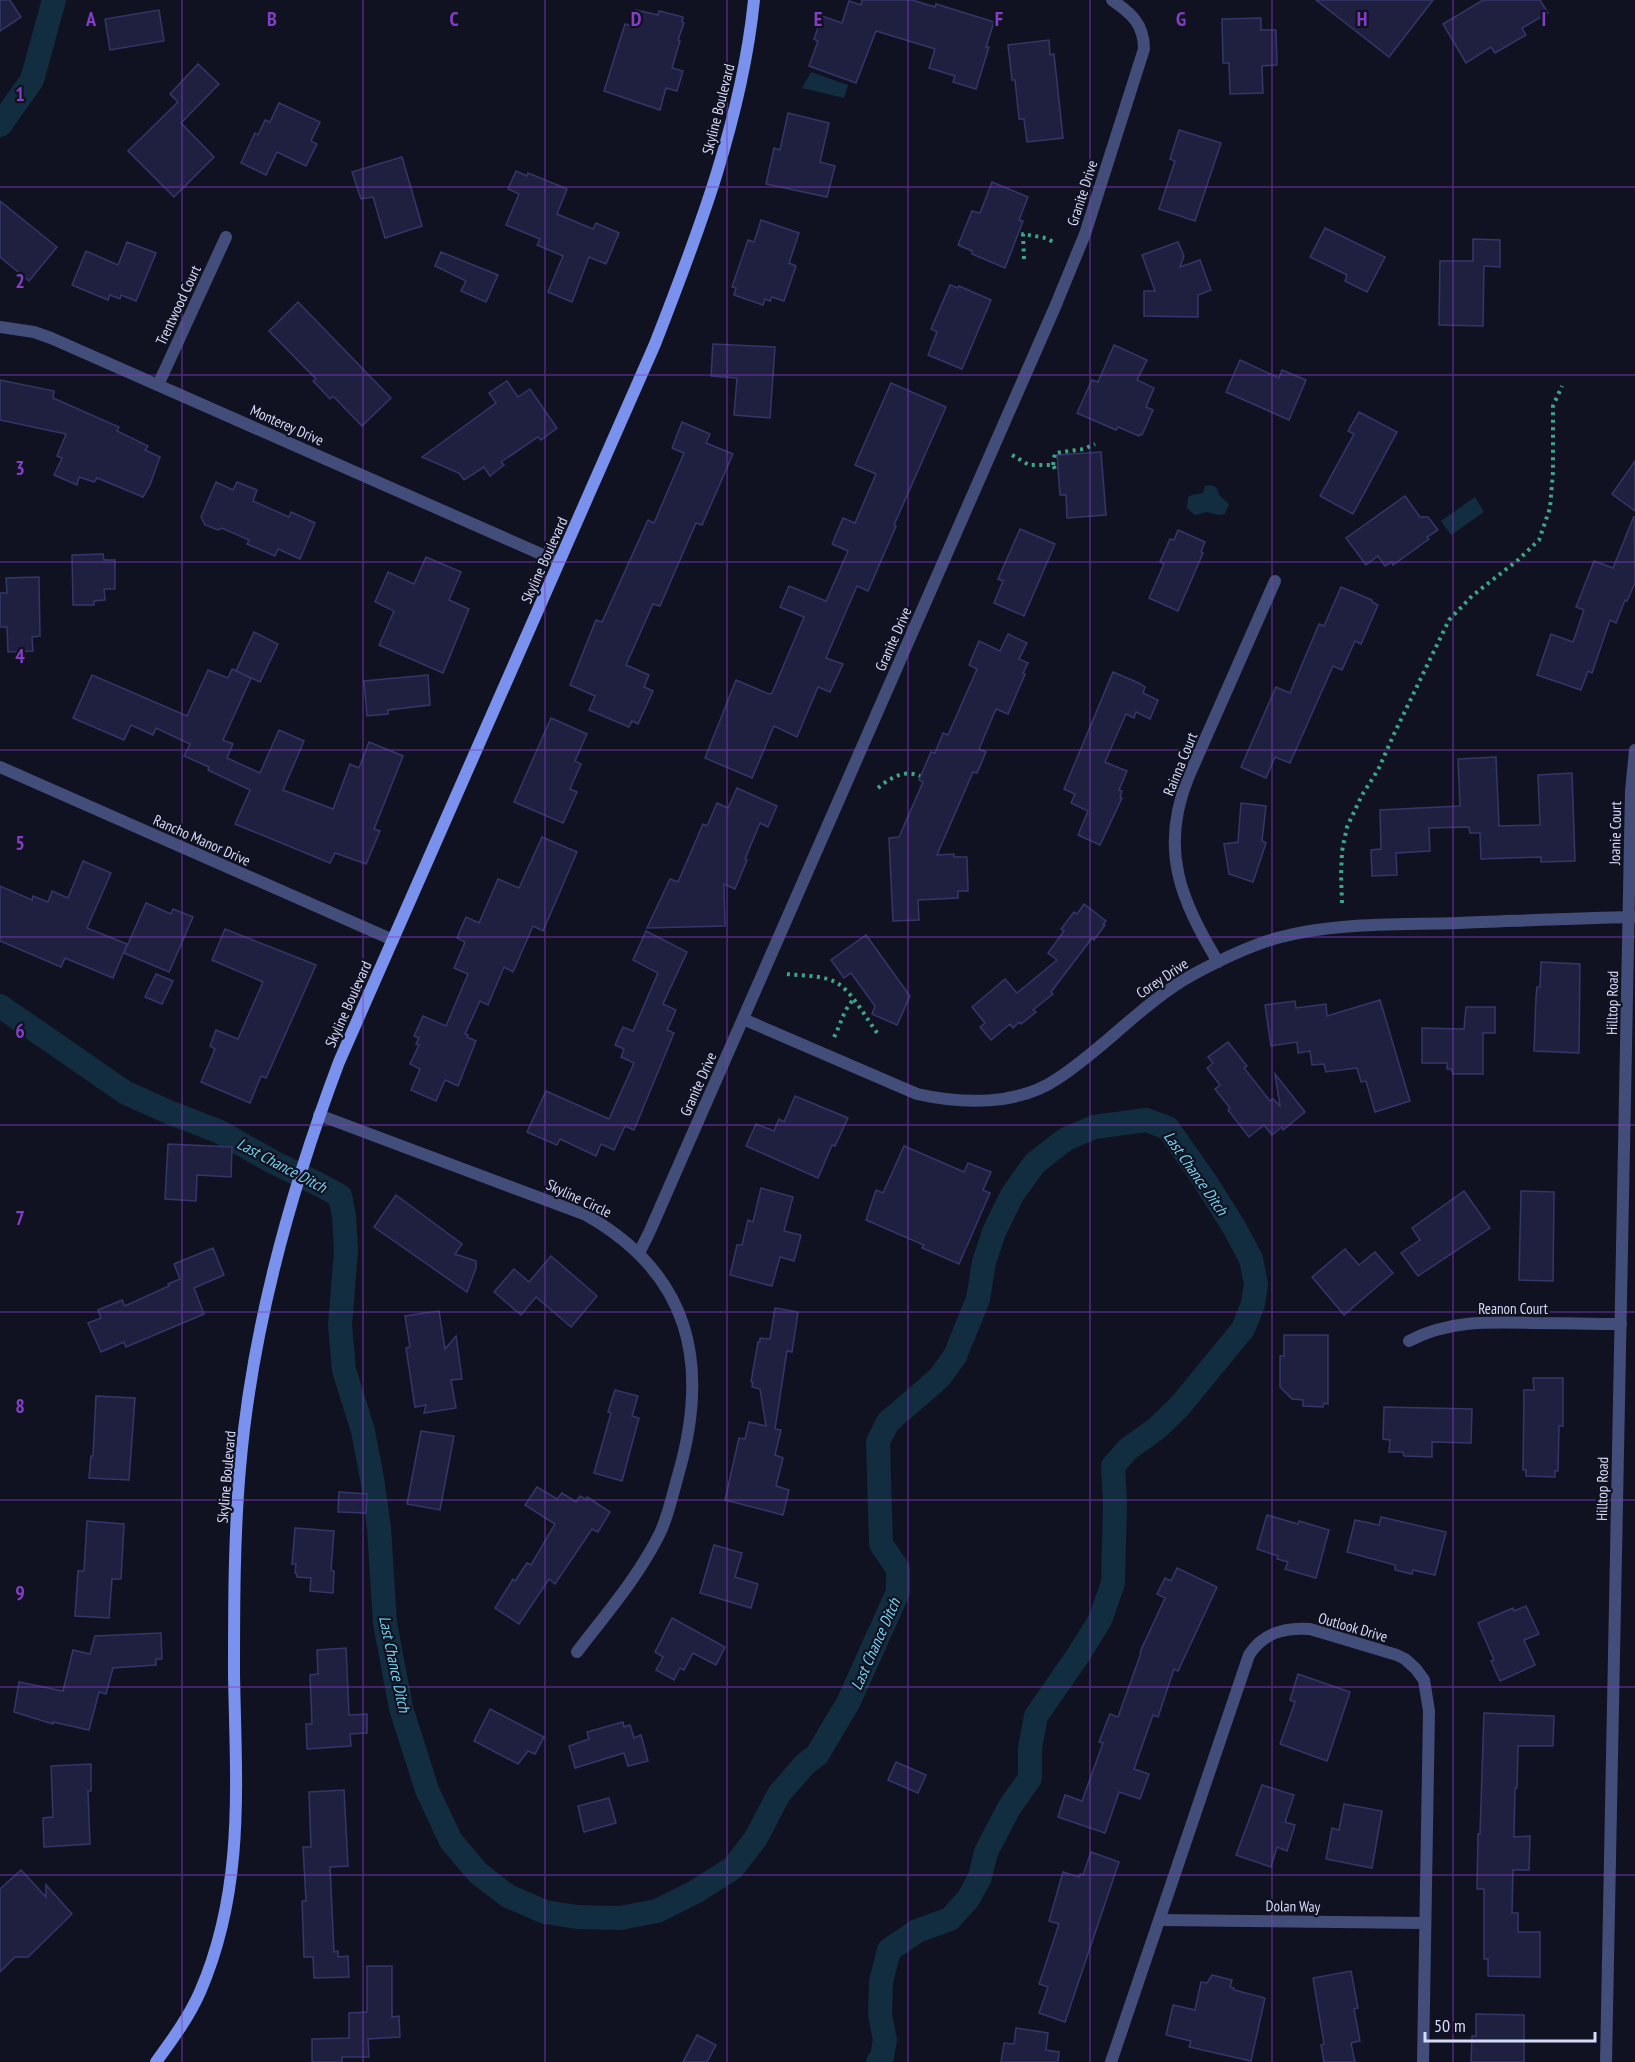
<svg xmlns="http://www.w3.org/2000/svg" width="1635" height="2062" font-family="'PT Sans Narrow',sans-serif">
  <rect width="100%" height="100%" fill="#111221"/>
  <!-- water -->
  <g fill="#122d3f">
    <path d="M811,72L848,85L844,98L802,88Z"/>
    <path d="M1210,485L1216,487L1220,496L1229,504L1225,514L1218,515L1207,512L1195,515L1187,508L1188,497L1192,495L1203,493L1205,486Z"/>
    <path d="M1475,497L1484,512L1451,535L1441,521Z"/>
  </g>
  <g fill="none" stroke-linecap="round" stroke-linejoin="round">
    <!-- canal -->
    <g stroke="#122d3f" stroke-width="24">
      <path d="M0,125L32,80L54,0"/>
      <path d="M0,1006L126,1093L171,1113L218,1131L273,1162L322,1186L340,1196L344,1216L346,1251L340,1325L344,1370L363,1431L372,1478L379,1528L385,1623L401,1708L427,1790L451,1841L478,1873L508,1896L545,1912L577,1917L620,1918L657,1911L695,1892L733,1868L756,1838L779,1794L805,1764L817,1755L848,1703L898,1592V1569L881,1544L878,1442L888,1422L939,1378L955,1356L978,1299L984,1262L994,1232L1012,1195L1035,1163L1066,1139L1094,1127L1146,1120L1168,1128L1205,1181L1234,1227L1251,1259L1256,1284L1253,1304L1243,1329L1179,1407L1156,1429L1128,1449L1113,1466L1115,1503L1113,1583L1100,1620L1079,1654L1036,1716L1030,1748V1778L1009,1808L986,1852L980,1877L968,1899L950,1919L917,1931L889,1950L881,1982L880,2015L885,2040L882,2057L878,2062"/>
    </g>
  </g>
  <!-- building -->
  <g fill="#1f2040" stroke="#343669" stroke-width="1.5">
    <path d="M0,0H10L21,17L0,31Z"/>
    <path d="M862,0H912L935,7L936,4L994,22L986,47H989L976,89L953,82L955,76L929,68L935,49L876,31L856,83L809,66L818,41L814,39L822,16L842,23L849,1L861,5Z"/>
    <path d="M1316,0H1433L1389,57Z"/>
    <path d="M1483,0H1540L1548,13L1522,28L1526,35L1495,53L1491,47L1466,63L1443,24Z"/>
    <path d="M159,10L164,41L110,50L105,19Z"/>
    <path d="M636,10L658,15L659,11L683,17L682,22L684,23L678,40L680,41L672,68L683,71L677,91L666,88L660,110L604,91L625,24L632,26Z"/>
    <path d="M1261,18V30H1276L1277,65L1262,66L1263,93L1230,94L1229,63H1223L1222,19Z"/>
    <path d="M1049,40L1050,55L1054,54L1063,138L1027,142L1024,119H1019L1015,80H1012L1008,45Z"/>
    <path d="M198,64L219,84L181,123L214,157L174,197L128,151L178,102L170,94Z"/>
    <path d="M279,103L320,122L311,141L317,144L306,166L277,152L266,175L241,163L255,133L258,135L265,120L270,122Z"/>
    <path d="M788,113L829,123L820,162L835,166L827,197L766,184L774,148L780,150Z"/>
    <path d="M1179,130L1221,143L1195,221L1159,209L1175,161L1170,159Z"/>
    <path d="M402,157L422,226L385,238L373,197L361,199L352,172Z"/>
    <path d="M516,171L527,176L528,173L567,189L557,214L593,229L596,223L619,233L606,264L589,257L572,302L548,292L563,256L537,245L540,239L506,225L519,194L508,189Z"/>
    <path d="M992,182L1028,197L1019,220L1023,221L1005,268L972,254V251L958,245L972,211L980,213Z"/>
    <path d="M0,201L57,247L29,281L0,257Z"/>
    <path d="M761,220L799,233L789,263L796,266L784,301L772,297L770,301L765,299L763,305L734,295L736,288L732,287L748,240L754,242Z"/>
    <path d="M1325,228L1385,257L1367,292L1345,281L1347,275L1310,257Z"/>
    <path d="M1473,239L1500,240V267L1484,266L1483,326L1439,325L1440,261H1473Z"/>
    <path d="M127,242L156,253L136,301L121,295L120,299L110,295L108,300L72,285L86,251L118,265Z"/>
    <path d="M1178,242L1184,256L1180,267L1200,260L1211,290L1198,295V317L1144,316V291H1155L1142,255Z"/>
    <path d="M441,252L498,275L486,302L461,291L466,281L435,266Z"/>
    <path d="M950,285L958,288L959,286L991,300L962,369L928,355L937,332L931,329Z"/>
    <path d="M298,302L391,398L362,426L333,396L330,399L313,381L316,379L269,331Z"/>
    <path d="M713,344L775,347L770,418L734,415L737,378L711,376Z"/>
    <path d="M1114,345L1147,360L1137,380L1154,388L1146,407L1153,410L1142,435L1140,434L1139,436L1118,427L1116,430L1077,413L1092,380L1098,382Z"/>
    <path d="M1240,360L1279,378L1282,370L1306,380L1289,420L1226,392Z"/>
    <path d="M0,380L54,391L53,398L119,427L117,431L148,446L145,450L160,457L150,485L143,497L97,478L94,482L79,477L77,485L54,475L62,458L57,456L66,434L0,420Z"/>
    <path d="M507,381L518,397L530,389L557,428L541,440L538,437L501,462L504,465L490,476L484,467L464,480L459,473L422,457L496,403L489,393Z"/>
    <path d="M891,383L946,407L894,525L896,526L868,591L857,586L826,658L843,664L830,692L818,687L797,737L774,726L752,778L705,758L736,680L769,694L772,693L804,617L780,607L789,586L826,601L848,551L832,544L843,518L855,523L876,474L855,465Z"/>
    <path d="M1359,412L1397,432L1353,514L1320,496L1354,434L1348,431Z"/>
    <path d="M682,422L710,434L706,443L733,454L702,525L696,523L660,606L653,604L626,665L649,675L644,687L653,691L638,724L632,721L629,727L589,710L595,696L570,685L596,620L602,622L648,520L654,523L684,453L672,448Z"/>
    <path d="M1101,452L1106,515L1067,518L1066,495H1060L1057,455Z"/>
    <path d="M1635,461V511L1612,494Z"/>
    <path d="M216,482L233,490L237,482L257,490L253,501L289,517L291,512L315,523L300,559L278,549L275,556L247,544L249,540L222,528L218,530L205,525L201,517Z"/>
    <path d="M1405,496L1420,517H1428L1438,530L1427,537L1429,539L1393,565L1392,562L1385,566L1378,556L1366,565L1346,538Z"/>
    <path d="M1634,516L1635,583L1627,601L1625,600L1616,623L1610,620L1592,673L1588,671L1581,690L1537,675L1551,634L1573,642L1584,610L1576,607L1594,561L1613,568Z"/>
    <path d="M1020,529L1055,544L1024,616L994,603L1003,581L998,579Z"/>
    <path d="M1178,530L1205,542L1201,552L1203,553L1178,611L1149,598L1164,564L1160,562L1170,539L1174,540Z"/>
    <path d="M103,554L104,560H115V589H104L105,600L94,601V605H73L72,555Z"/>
    <path d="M426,557L461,572L449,600L469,609L443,673L379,645L394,611L375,602L388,572L414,584Z"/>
    <path d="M39,577L40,636L32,637L33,651L8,652L7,627H0V593H7L6,578Z"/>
    <path d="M1341,587L1372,600V602L1378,605L1361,644L1355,641L1342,670L1333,666L1290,763L1275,757L1266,778L1241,767L1276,687L1290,693L1319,624L1324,626Z"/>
    <path d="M254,632L278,644L260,682L236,671Z"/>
    <path d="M1008,634L1027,643L1019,659L1028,663L1023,673L1025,674L1008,714L996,709L979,749L986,752L977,773L973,772L937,855L954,854V857H967L968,891H958V898L918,900L919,920L893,921L889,838L899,837L923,782L919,780L931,752L935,753L943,733L948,735L977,669L969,665L979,641L1000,651Z"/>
    <path d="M232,669L251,678L223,740L233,744L227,758L260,773L279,730L304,741L283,790L333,809L350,764L359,768L369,742L403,756L374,829L380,831L366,864L335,853L330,863L235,824L250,790L208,770L209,767L184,756L190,744L156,728L153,735L131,725L124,740L73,718L92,675L187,716L208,670L228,678Z"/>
    <path d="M1113,672L1139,683L1145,687L1143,693L1158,700L1150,719L1136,712L1134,718L1126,714L1105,762L1127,771L1119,790L1122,791L1120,797L1122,798L1100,845L1078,835L1088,811L1071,803L1075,794L1064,789Z"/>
    <path d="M428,675L430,705L388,710V714L367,716L364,681Z"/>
    <path d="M551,718L587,734L575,761L581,764L570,789L577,792L563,823L514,802Z"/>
    <path d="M1496,757L1499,826L1540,825L1538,775L1572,773L1575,861L1541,862V857L1481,859L1480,833H1470L1469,827L1429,828L1430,851L1396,853L1397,875L1372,876L1371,850L1381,849L1380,810L1460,806L1458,759Z"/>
    <path d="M737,788L777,806L768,827L760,823L745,859L747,860L735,889L724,884L725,926L647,928L670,879L678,882L703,824L707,826L717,803L728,808Z"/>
    <path d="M1241,803L1266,806L1262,841L1266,843L1253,882L1229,874L1224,844L1238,842Z"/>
    <path d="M542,837L577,852L543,931L533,926L513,972L504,967L488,1005L480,1001L465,1034L468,1035L467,1037L476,1041L458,1086L445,1080L436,1101L411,1090L420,1069L410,1064L419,1045L416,1044L419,1038L414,1036L423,1016L446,1026L468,974L454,968L465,942L457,938L466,917L479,923L498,879L519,888Z"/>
    <path d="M83,861L111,873L87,928L127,944L113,978L65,958L61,967L0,941V886L32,900L33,896L48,902L52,891L68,898Z"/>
    <path d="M146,903L171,914L173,909L193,917L169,972L124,953Z"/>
    <path d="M1084,904L1106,921L1103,924L1105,925L1094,940L1092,938L1051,992L1053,994L1033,1010L1036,1012L1021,1024L1019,1022L1013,1028L1010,1024L991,1040L980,1027L985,1023L972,1007L1005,979L1017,993L1057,960L1048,953L1064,931L1061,929L1074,912L1077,914Z"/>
    <path d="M225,929L316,965L266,1078L261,1076L250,1103L201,1082L215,1049L210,1046L216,1030L238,1039L263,982L212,960Z"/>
    <path d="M646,931L687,952L663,1004L676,1010L667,1030L674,1033L634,1130L625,1126L614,1150L601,1144L596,1156L560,1139L557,1145L527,1132L546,1091L609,1119L634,1063L621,1057L624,1049L615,1045L623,1027L633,1031L658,973L633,960Z"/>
    <path d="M866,935L910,996L897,1025L872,1014L875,1006L851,973L844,978L831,960Z"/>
    <path d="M1541,962L1580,964L1579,1053L1534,1051L1536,997L1537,987H1540Z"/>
    <path d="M156,974L173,981L162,1004L145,997Z"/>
    <path d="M1380,1000L1410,1101L1375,1112L1366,1081L1361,1082L1357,1068L1326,1072L1324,1064L1312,1065L1310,1051L1298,1053L1297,1042L1271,1046L1265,1005L1295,1001L1296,1008L1326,1004L1327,1016Z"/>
    <path d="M1466,1007H1495V1033H1483V1074H1453L1451,1069H1447V1063H1422V1028L1464,1029Z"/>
    <path d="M1228,1042L1247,1066L1244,1068L1270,1101L1273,1099L1280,1106L1275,1074L1305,1112L1283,1130L1282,1127L1272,1135L1264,1125L1249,1137L1228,1110L1230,1108L1215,1089L1220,1085L1207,1068L1213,1063L1208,1057Z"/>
    <path d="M795,1096L848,1118L835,1146L832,1145L818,1178L746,1146L756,1124L774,1131L779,1119L784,1122Z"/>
    <path d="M168,1144L232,1147L231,1177L197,1175L196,1201L165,1199Z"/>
    <path d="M904,1146L964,1172L968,1163L991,1172L983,1190L990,1193L959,1264L922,1248L924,1245L866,1220L876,1190L883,1193Z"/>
    <path d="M761,1188L793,1197L784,1231L801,1235L794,1261L780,1257L772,1286L730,1275L737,1245H742L748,1220L753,1222Z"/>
    <path d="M1464,1191L1490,1228L1418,1276L1401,1253L1420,1240L1412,1228Z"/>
    <path d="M1521,1191L1554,1192L1553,1281L1519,1280Z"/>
    <path d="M396,1195L462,1244L455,1254L476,1261V1268L467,1292L374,1227Z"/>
    <path d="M213,1248L224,1275L194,1288L204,1314L126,1347L124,1342L101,1352L88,1323L101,1318L98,1310L122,1300L125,1306L169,1286L168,1284L180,1279L174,1264Z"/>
    <path d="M1345,1249L1359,1265L1375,1252L1393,1273L1344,1315L1312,1277Z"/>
    <path d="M551,1256L597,1296L571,1327L536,1297L521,1315L494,1292L514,1269L529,1282Z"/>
    <path d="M775,1308L798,1312L792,1352L787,1351L775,1429L781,1430L775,1455L783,1458L776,1486L789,1490L783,1515L725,1500L739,1438L745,1439L749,1422L766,1426L760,1389L752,1387L753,1382H751L758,1342H760V1338L770,1339Z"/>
    <path d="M439,1311L445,1349L456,1336L462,1379L451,1380L456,1408L424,1413L426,1405L415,1407L406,1348L410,1347L405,1316Z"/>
    <path d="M1284,1335H1328V1404L1324,1403L1323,1407L1303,1406V1400L1292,1399L1280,1387V1356H1284Z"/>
    <path d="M1533,1378H1563V1426H1559L1558,1471H1555V1477L1526,1476V1470H1523L1524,1390H1534Z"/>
    <path d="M615,1390L638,1396L632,1416L639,1418L622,1481L594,1473L611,1413L608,1412Z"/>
    <path d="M96,1396L135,1398L129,1480L89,1478L91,1456H93Z"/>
    <path d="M1384,1407L1472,1409L1471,1443L1432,1442V1457L1404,1456L1403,1452H1389L1390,1440L1383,1439Z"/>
    <path d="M421,1431L454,1436L440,1510L407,1504Z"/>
    <path d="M537,1487L557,1499L562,1493L576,1502L580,1496L587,1500V1497L610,1512L598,1532L592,1529L555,1584L549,1579L519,1624L495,1608L513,1579L515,1581L527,1563L531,1565L555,1524L525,1505Z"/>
    <path d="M339,1492L367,1494L366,1513L338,1512Z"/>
    <path d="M1267,1515L1298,1524L1299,1521L1329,1530L1316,1578L1285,1569L1288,1562L1277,1559L1278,1556L1257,1549Z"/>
    <path d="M1381,1517L1446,1532L1435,1575L1413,1570L1412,1574L1395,1570V1565L1347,1552L1355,1520L1379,1525Z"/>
    <path d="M87,1521L124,1524L121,1579H112L109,1618L75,1616L78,1571H84Z"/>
    <path d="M295,1528L334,1531L331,1570L334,1571L333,1593L310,1591L311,1578L297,1577V1574L295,1573L296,1564H292Z"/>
    <path d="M714,1545L742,1553L735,1577L758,1584L751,1608L700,1593Z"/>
    <path d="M1177,1568L1217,1587L1178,1671L1174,1669L1158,1717L1153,1715L1134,1769L1149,1774L1140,1799L1119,1792L1105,1833L1058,1817L1065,1795L1082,1801L1103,1743L1099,1742L1110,1714L1118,1717L1141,1653L1140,1652L1165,1598L1157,1594L1165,1578L1171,1581Z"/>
    <path d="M1526,1606L1539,1634L1524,1640L1535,1665L1500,1681L1491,1661L1494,1660L1478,1623L1513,1608L1514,1611Z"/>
    <path d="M672,1618L725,1647L716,1665L693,1653L684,1670L680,1668L674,1680L656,1670L663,1657L655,1652Z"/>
    <path d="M161,1633L162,1659H156V1665L113,1668L106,1694L99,1692L89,1730L53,1722V1724L14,1712L19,1682L63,1691L73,1650L90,1654L95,1636Z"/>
    <path d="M346,1648L349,1715L367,1714V1733L350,1734L351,1746L307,1749L306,1724H312L310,1675L318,1674L317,1650Z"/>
    <path d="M1298,1674L1350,1692L1327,1761L1280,1744L1295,1702L1290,1700Z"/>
    <path d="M490,1709L544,1737L535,1754L528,1751L518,1764L474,1741Z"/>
    <path d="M1484,1713L1554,1716L1553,1746H1518L1517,1788H1515L1514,1837L1530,1836L1529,1870H1513L1512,1913H1518V1932H1540V1977L1488,1976V1959H1484V1889H1477L1478,1834H1480Z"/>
    <path d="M623,1722L624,1727L630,1725L634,1738L641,1735L648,1761L628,1766L624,1753L575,1768L569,1746L589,1739L587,1732Z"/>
    <path d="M896,1762L926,1775L918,1793L888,1780Z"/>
    <path d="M91,1764V1791H88L90,1844L44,1847L43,1818L53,1817L51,1766Z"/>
    <path d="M1262,1785L1294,1795L1285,1822L1295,1825L1287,1851L1277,1847L1271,1867L1236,1855Z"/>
    <path d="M344,1790L348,1866L330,1867L334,1952L338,1951V1957L348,1956L349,1977L314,1978L313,1957H304L302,1901H306L303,1847H311L309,1792Z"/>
    <path d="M609,1798L616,1823L584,1832L578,1806Z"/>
    <path d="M1344,1804L1382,1811L1372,1868L1326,1859L1332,1828L1339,1830Z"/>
    <path d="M1091,1852L1119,1862L1065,2022L1039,2013L1048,1987L1039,1984L1059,1924L1049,1921L1063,1872L1079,1877L1080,1874L1083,1875Z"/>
    <path d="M21,1870L46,1897V1885L72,1914L28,1957H15L0,1972V1889Z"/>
    <path d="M367,1966H392V2017L399,2016L400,2037L368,2039L369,2057H342V2062H312V2039L349,2038V2013L367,2012Z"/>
    <path d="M1351,1971L1358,2008L1354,2009L1360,2041L1351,2043L1355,2062H1324L1321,2045L1324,2044L1313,1978Z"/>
    <path d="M1212,1975L1232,1980L1230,1987L1234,1988V1990L1265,1998L1251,2061L1189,2047L1191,2041L1166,2035L1173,2005L1195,2010L1201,1982L1207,1983Z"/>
    <path d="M1476,2014L1524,2015V2062H1471L1472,2036H1476Z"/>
    <path d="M1016,2028L1048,2033L1046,2050L1059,2052L1058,2062H1001L1004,2043L1014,2044Z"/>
    <path d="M697,2035L716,2045L707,2062H683Z"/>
  </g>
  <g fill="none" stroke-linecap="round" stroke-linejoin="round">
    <!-- path -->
    <g stroke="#3ea587" stroke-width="4" stroke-dasharray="3 4.5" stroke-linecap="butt">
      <path d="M1024,259L1023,234L1046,238L1055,243"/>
      <path d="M1012,455L1029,465H1053L1055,469"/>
      <path d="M1053,465L1055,453L1084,449L1095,444"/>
      <path d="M878,788C890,778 904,769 920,776"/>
      <path d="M1342,903L1341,875L1342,851L1347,827L1362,795L1378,770L1394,734L1449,620L1472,596L1518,560L1539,540L1550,508L1553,472V406L1562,386"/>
      <path d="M787,974C802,976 819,975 833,981C850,987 867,1020 878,1034"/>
      <path d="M834,1037C841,1024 843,1011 853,1000"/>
    </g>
    <!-- street -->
    <g stroke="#424d7a" stroke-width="12">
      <path d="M0,327L34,332L51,338L559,562"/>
      <path d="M158,385L226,237"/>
      <path d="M0,767L393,940"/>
      <path d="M1218,962C1181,900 1159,850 1188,778L1275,581"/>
      <path d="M743,1019L917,1094C962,1104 1017,1106 1057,1079C1105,1048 1143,1002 1194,974C1220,960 1249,946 1277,938C1335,922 1398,925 1458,923C1516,921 1575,918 1634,917"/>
      <path d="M319,1115L586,1215C690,1274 710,1362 679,1472C673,1492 669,1514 660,1533C639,1576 606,1614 577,1652"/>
      <path d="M639,1253L649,1233L1055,307L1085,234L1144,49C1144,24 1131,13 1112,0"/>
      <path d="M1409,1341C1448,1320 1489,1322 1532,1323C1561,1323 1591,1324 1621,1324"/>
      <path d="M1160,1920L1425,1923"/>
      <path d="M1111,2062L1249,1655C1263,1633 1284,1627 1310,1629L1397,1655L1405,1659L1416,1669L1424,1680L1429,1711L1423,2062"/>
      <path d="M1606,2062L1631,791L1635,750"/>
    </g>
    <!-- secondary -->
    <path stroke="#7a92ed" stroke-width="12" d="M156,2062C172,2040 189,2017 200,1992C245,1888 236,1785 234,1675C234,1606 234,1537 240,1468C252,1328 290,1192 339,1062L655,344C698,234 742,119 754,0"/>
  </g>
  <!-- grid -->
  <path fill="none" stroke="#843ec5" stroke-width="1.5" stroke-opacity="0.55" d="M182,0V2062M363,0V2062M545,0V2062M727,0V2062M908,0V2062M1090,0V2062M1272,0V2062M1453,0V2062M0,187H1635M0,375H1635M0,562H1635M0,750H1635M0,937H1635M0,1125H1635M0,1312H1635M0,1500H1635M0,1687H1635M0,1875H1635"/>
  <g text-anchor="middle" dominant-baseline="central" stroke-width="4.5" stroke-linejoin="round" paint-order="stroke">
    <!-- street labels -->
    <g font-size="15" fill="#d6dbfa" stroke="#111221">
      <text transform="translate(718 109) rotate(-76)">Skyline Boulevard</text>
      <text transform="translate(1082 193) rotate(-72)">Granite Drive</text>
      <text transform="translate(178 305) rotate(-65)">Trentwood Court</text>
      <text transform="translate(287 425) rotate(24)">Monterey Drive</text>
      <text transform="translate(544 560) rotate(-66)">Skyline Boulevard</text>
      <text transform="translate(893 639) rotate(-66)">Granite Drive</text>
      <text transform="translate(1180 764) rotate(-68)">Rainna Court</text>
      <text transform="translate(1615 833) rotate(-89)">Joanie Court</text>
      <text transform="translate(202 840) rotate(24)">Rancho Manor Drive</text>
      <text transform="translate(1162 978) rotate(-34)">Corey Drive</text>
      <text transform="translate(1612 1003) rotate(-89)">Hilltop Road</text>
      <text transform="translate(348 1004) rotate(-66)">Skyline Boulevard</text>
      <text transform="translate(698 1084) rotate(-66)">Granite Drive</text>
      <text transform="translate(579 1198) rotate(25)">Skyline Circle</text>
      <text x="1513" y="1308">Reanon Court</text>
      <text transform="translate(226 1477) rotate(-85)">Skyline Boulevard</text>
      <text transform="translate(1602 1489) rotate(-89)">Hilltop Road</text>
      <text transform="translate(1353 1627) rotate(16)">Outlook Drive</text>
      <text transform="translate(1293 1906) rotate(1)">Dolan Way</text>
    </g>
    <!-- water labels -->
    <g font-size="16" font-style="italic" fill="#72d0ec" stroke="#111221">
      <text transform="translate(282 1165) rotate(28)">Last Chance Ditch</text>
      <text transform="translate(1196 1173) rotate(55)">Last Chance Ditch</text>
      <text transform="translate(875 1644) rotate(-66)">Last Chance Ditch</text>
      <text transform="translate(395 1664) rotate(78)">Last Chance Ditch</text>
    </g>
  </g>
  <g font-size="20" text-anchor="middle" font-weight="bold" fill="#843ec5" stroke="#111221" stroke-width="4.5" stroke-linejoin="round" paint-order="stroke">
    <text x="91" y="26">A</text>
    <text x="272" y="26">B</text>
    <text x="454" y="26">C</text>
    <text x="636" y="26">D</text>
    <text x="818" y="26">E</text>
    <text x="999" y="26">F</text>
    <text x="1181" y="26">G</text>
    <text x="1362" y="26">H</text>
    <text x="1544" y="26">I</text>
    <text x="20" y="101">1</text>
    <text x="20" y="288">2</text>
    <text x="20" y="475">3</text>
    <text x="20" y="663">4</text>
    <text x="20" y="850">5</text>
    <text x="20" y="1038">6</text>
    <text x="20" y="1225">7</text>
    <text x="20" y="1413">8</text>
    <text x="20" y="1600">9</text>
  </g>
  <!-- scale -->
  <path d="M1425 2032v9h170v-9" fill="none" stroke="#d6dbfa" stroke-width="3"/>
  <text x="1434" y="2032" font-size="18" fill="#d6dbfa" stroke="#111221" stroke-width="4.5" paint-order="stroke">50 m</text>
</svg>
